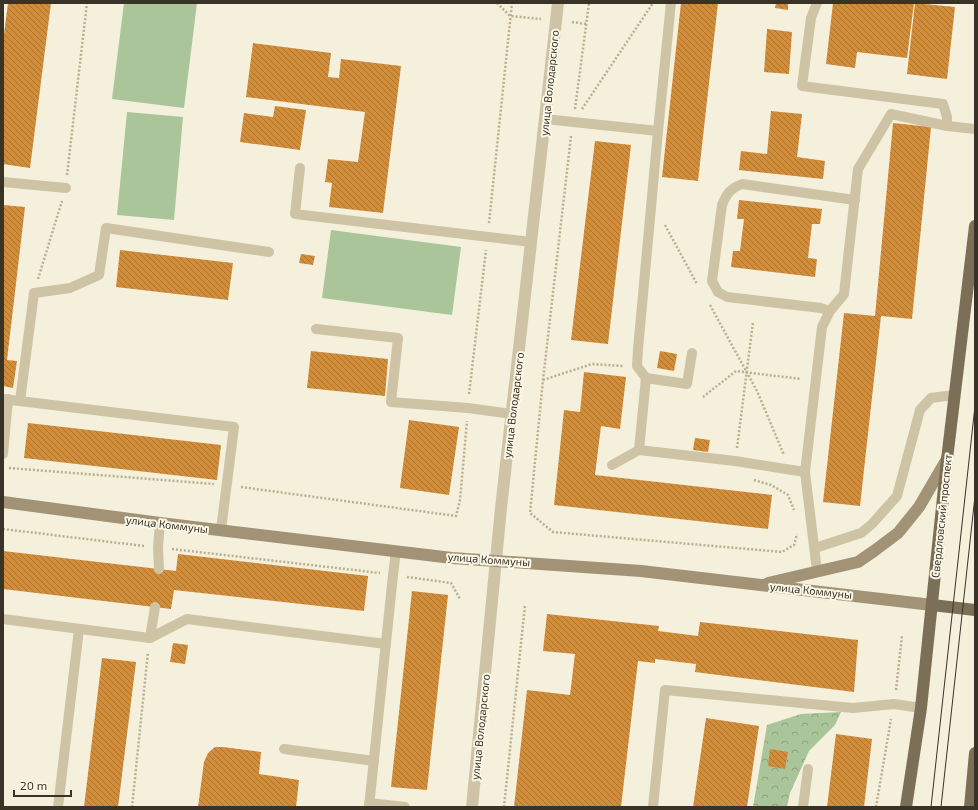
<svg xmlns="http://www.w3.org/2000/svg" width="978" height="810" font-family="'Exo 2',sans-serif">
  <defs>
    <pattern id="forest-crowns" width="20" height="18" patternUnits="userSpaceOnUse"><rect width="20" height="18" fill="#a9c599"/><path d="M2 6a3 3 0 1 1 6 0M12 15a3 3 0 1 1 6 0" fill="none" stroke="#8ba17d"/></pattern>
    <pattern id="building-back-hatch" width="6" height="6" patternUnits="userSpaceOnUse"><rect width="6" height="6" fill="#d28d3b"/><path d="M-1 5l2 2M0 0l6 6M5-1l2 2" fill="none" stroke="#ab7432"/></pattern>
  </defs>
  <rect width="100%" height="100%" fill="#f4f0db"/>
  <!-- green -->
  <g fill="#a9c599">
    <path d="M124,3H197L184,108L112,99Z"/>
    <path d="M127,112L183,117L174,220L117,215Z"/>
    <path d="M331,230L461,247L452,315L322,298Z"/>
  </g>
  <!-- forest -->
  <path fill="url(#forest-crowns)" d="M841,712L835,725L809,751L790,793L787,807H753L767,725L801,714Z"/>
  <!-- building -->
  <g fill="url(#building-back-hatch)">
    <path d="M8,3H51L30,168L3,164V42Z"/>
    <path d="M681,3H718L698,181L662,177Z"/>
    <path d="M776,3H788V10L775,8Z"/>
    <path d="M833,3H914L907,58L857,52L855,68L826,64Z"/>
    <path d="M915,3L955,7L947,79L907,74Z"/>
    <path d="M767,29L792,32L789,74L764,72Z"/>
    <path d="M253,43L331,53L328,77L339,78L341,59L401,66L383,213L329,207L332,183L325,182L328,159L358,162L365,112L246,97Z"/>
    <path d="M275,106L306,110L300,150L240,142L244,113L273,117Z"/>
    <path d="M771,111L802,114L797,157L825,161L823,179L739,170L741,151L767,154Z"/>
    <path d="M893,123L931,127L912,319L881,316L860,506L823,502L844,313L875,316Z"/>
    <path d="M595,141L631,145L608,344L571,340Z"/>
    <path d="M739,200L822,209L820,224H812L808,258L817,259L815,277L731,267L733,251H740L744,219H737Z"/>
    <path d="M3,205L25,207L7,360L17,361L13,388L3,386Z"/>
    <path d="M120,250L233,263L228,300L116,287Z"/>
    <path d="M301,254L315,256L313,265L299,263Z"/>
    <path d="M311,351L388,359L385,396L307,388Z"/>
    <path d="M660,351L677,354L674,371L657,368Z"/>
    <path d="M584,372L626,377L620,429L601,426L595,475L772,495L768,529L554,505L564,410L580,412Z"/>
    <path d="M409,420L459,427L449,495L400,488Z"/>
    <path d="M28,423L221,445L217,480L24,458Z"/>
    <path d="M695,438L710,440L708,452L693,450Z"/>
    <path d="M3,551L176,571L178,554L368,576L364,611L174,590L171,609L3,589Z"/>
    <path d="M412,591L448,595L427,790L391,787Z"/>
    <path d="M547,614L659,626L658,631L698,636L700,622L858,640L854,692L695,672L696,664L655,659V663L638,661L621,807H514L527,690L570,695L575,654L543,651Z"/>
    <path d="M173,643L188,645L185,664L170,662Z"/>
    <path d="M102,658L136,662L118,807H84Z"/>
    <path d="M706,718L759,726L747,807H693Z"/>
    <path d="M836,734L872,739L864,807H827Z"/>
    <path d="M215,747H223L261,752L259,774L299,780L296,807H198L204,762L208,753Z"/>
    <path d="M770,749L788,752L785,769L768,766Z"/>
  </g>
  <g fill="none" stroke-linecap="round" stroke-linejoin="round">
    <!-- path -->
    <g stroke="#baae8f" stroke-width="2.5" stroke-dasharray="2 2" stroke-linecap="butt">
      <path d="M497,3L510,16L541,19"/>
      <path d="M572,22L586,24"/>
      <path d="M575,109L589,3"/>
      <path d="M582,109L653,3"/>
      <path d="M571,136L543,380L530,513L553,532L782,552L794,545L797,534"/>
      <path d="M67,175L87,3"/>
      <path d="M489,223L512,3"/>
      <path d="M665,225L697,284"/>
      <path d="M38,279L62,201"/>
      <path d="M710,305L757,391L784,455"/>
      <path d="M543,380L592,364L623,366"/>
      <path d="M469,394L486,250"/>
      <path d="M703,397L736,371L801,379"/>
      <path d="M737,448L753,322"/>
      <path d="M9,468L214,484"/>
      <path d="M754,480L771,485L788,495L794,510"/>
      <path d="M241,487L456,516L460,500L467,421"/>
      <path d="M3,529L144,546"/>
      <path d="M172,549L380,573"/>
      <path d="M407,577L451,583L460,599"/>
      <path d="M896,690L902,636"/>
      <path d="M132,807L148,652"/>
      <path d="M504,807L525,605"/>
      <path d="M876,807L891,719"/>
    </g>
    <!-- lane -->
    <g stroke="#cec4a5" stroke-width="10">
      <path d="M671,3L658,131L638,349L637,366L646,378L639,450L735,461L805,472L822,327L830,311L844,294L858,169L891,114L947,126L975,129"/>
      <path d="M817,3L811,18L802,86L943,104L947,117V126"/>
      <path d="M545,119L658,131"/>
      <path d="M300,168L295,214L531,242"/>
      <path d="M3,182L66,188"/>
      <path d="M830,311L821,308L727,297L718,292L712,281L722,205C727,193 730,189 742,184L855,200"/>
      <path d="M316,329L398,338L391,402L468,408L512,414"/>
      <path d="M646,378L687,384L692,353"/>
      <path d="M3,399L234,427L221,530"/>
      <path d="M20,401L34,293L70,288L99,275L106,228L269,252"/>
      <path d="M3,454L8,399"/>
      <path d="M612,465L639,450"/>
      <path d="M805,472L817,571"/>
      <path d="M815,548L861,533L872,524L897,496L920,410L931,398L954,395"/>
      <path d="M159,569L158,547L160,523"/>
      <path d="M3,619L150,638L187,619L386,644"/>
      <path d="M150,638L155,607"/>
      <path d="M284,749L374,761"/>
      <path d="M369,803L405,807"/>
      <path d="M58,807L79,629"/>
      <path d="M369,807L393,575L396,551"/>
      <path d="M653,807L665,690L853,708L894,704L921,708"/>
      <path d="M803,807L808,769"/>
    </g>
    <!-- street -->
    <path stroke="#cec4a5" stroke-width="12" d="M472,807L501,508L558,3"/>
    <!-- secondary -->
    <g stroke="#a29376" stroke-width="12">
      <path d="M3,502L160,523L452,558L641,571L932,605"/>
      <path d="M768,583L858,562L874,551L898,533L919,507L947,459"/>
    </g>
    <!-- primary -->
    <g stroke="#7c6f57" stroke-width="12">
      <path d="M932,605L975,610"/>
      <path d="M906,807L921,708L947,459L975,226"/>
      <path d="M970,807L975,753"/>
    </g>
    <!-- tram -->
    <g stroke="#393227" stroke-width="1">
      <path d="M931,807L975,406"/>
      <path d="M941,807L975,496"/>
    </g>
  </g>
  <g text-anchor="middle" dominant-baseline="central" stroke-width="4" stroke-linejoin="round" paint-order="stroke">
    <!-- street labels -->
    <g font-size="11" fill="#393227" stroke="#fbf8e8">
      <text transform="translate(549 83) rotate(-84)">улица Володарского</text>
      <text transform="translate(513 405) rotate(-83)">улица Володарского</text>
      <text transform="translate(941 516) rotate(-84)">Свердловский проспект</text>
      <text transform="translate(167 524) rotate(7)">улица Коммуны</text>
      <text transform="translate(489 559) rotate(4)">улица Коммуны</text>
      <text transform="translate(811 590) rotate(6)">улица Коммуны</text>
      <text transform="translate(480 727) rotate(-84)">улица Володарского</text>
    </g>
  </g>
  <!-- border -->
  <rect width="978" height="810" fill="none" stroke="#393227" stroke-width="8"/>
  <!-- scale -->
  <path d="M14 790v6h57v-6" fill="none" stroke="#393227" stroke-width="2"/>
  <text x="20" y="790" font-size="12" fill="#393227" stroke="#fbf8e8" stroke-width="3" paint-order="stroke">20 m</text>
</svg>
